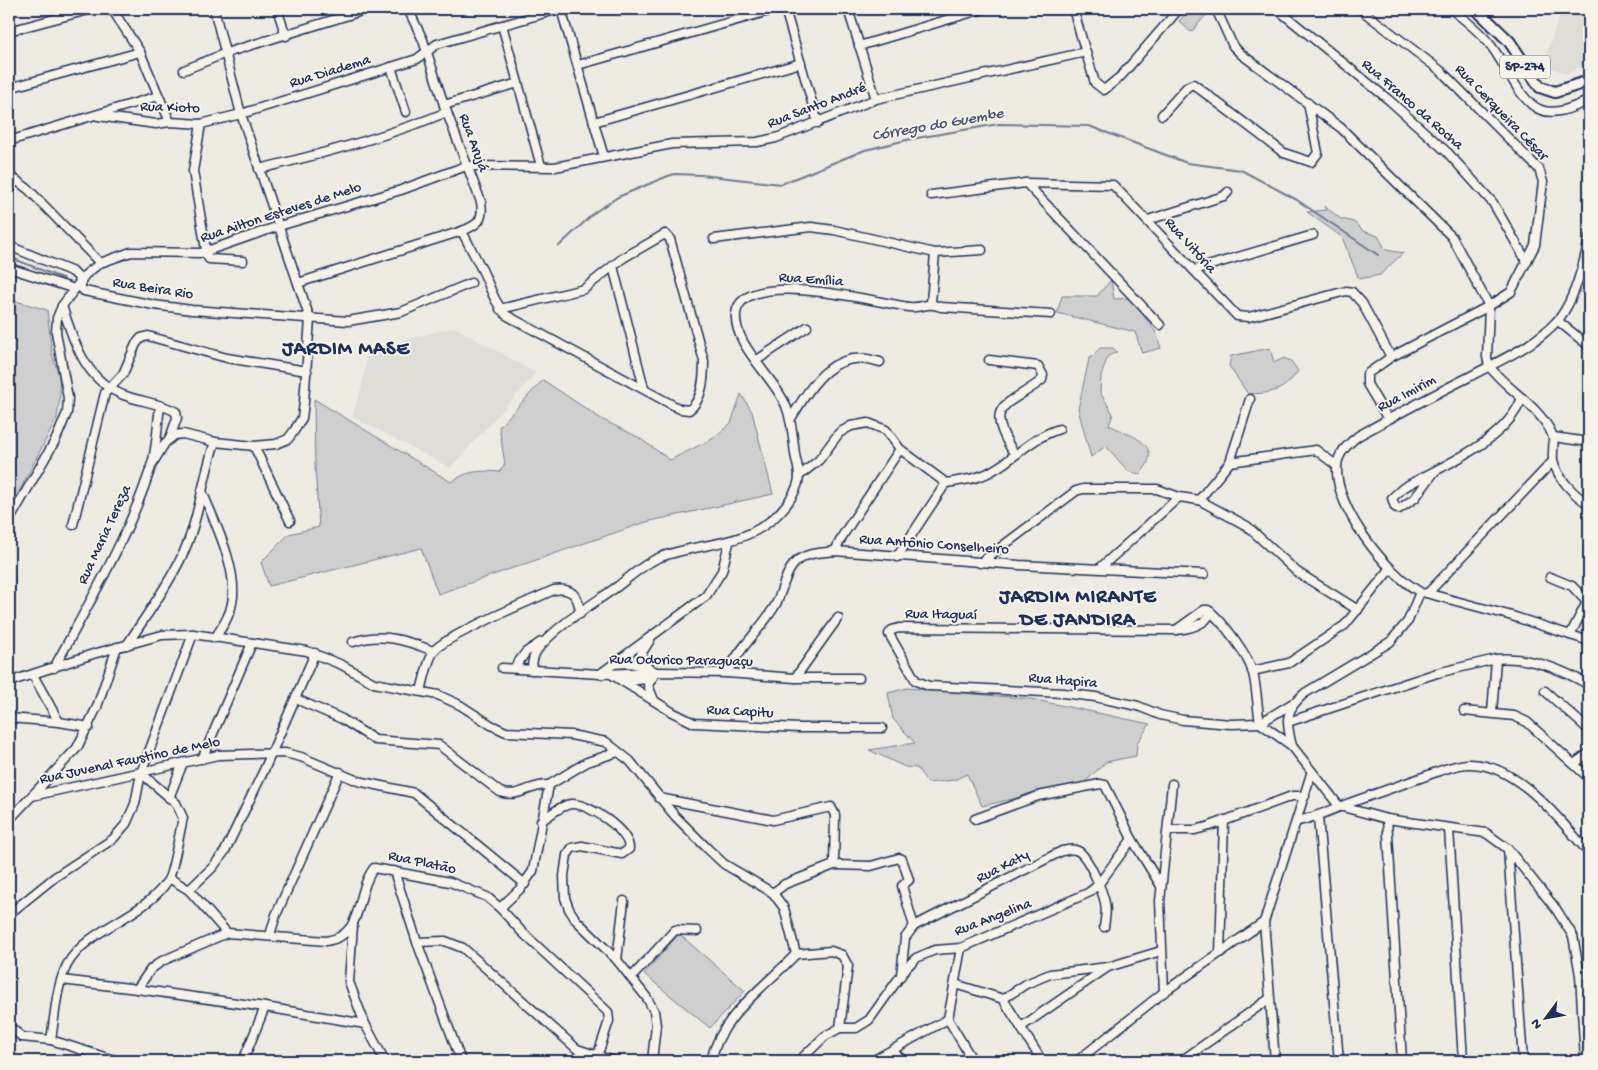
<svg xmlns="http://www.w3.org/2000/svg" width="1598" height="1070" font-family="'Gochi Hand',sans-serif">
  <rect width="100%" height="100%" fill="#eeebe2"/>
  <filter id="ink" filterUnits="userSpaceOnUse"><feTurbulence type="fractalNoise" baseFrequency=".02" numOctaves="2"/><feDisplacementMap in="SourceGraphic" scale="10" xChannelSelector="R" yChannelSelector="G"/><feConvolveMatrix kernelMatrix="1 2 1 2 8 2 1 2 1" color-interpolation-filters="sRGB"/></filter>
  <g filter="url(#ink)">
    <!-- built -->
    <g fill="#deddd8">
      <path d="M1562,9L1589,19V62L1566,74L1543,64Z"/>
      <path d="M454,327L536,373L450,468L352,416L362,386L368,350Z"/>
    </g>
    <!-- green -->
    <g fill="#cfcfcf" stroke="#757f96">
      <path d="M1190,9H1201L1207,14L1191,32L1179,21Z"/>
      <path d="M1324,206L1341,219L1354,222L1363,231L1378,236L1386,250L1403,253L1380,275L1359,279L1342,237L1307,212L1326,210Z"/>
      <path d="M1111,280L1114,299L1130,298L1155,331L1161,348L1142,353L1135,332L1057,313L1062,296H1097Z"/>
      <path d="M9,299L47,310L52,354L59,376L60,397L57,418L9,511Z"/>
      <path d="M1100,348H1113L1117,352L1108,356L1101,376L1100,392L1113,414L1109,425C1132,436 1166,445 1140,474L1129,472L1106,446L1091,457L1078,409L1089,359Z"/>
      <path d="M1270,348L1274,363L1284,358L1291,361L1298,371C1283,392 1273,393 1248,394L1229,366L1231,356Z"/>
      <path d="M543,380L603,420L638,437L670,460L712,439L731,423L741,394L752,412L773,494L646,522L438,594L421,548L269,586L261,562L289,534L319,527L315,468L314,399L451,482C467,471 480,470 499,472L505,464L499,427Z"/>
      <path d="M907,688L1031,699L1150,724L1137,743L1136,756L1106,762L1085,782L982,806L967,774L954,780L928,783L917,768L905,767L869,750L915,743L893,719L888,693Z"/>
      <path d="M679,934L745,991L710,1028L644,974Z"/>
    </g>
    <g fill="none" stroke-linecap="round" stroke-linejoin="round">
      <!-- stream -->
      <g stroke="#6e7992" stroke-width="2">
        <path d="M559,246L595,212L618,197L668,176L675,174L701,175L781,184L865,150L911,139L999,124L1089,126L1187,163L1241,170L1297,200L1378,255"/>
        <path d="M9,257L64,279"/>
      </g>
      <!-- minor casing -->
      <g stroke="#1b2f5e" stroke-width="11">
        <g id="minor">
          <path d="M112,9L140,52L170,122"/>
          <path d="M277,9L286,36"/>
          <path d="M408,9L423,40L444,105L481,202C484,220 478,225 462,231C469,246 477,259 484,274C491,289 494,302 506,315L680,409L689,410C703,400 704,377 704,361L670,239L665,234L623,258L584,289L500,309"/>
          <path d="M561,9L604,157"/>
          <path d="M785,9L818,123"/>
          <path d="M848,9L876,99"/>
          <path d="M1073,9L1095,83L1104,90L1121,76L1179,9"/>
          <path d="M1216,9L1233,46L1241,54L1341,128L1452,237L1489,306L1487,357L1489,366C1507,390 1535,403 1550,430C1556,441 1552,449 1553,460C1557,478 1575,496 1589,504"/>
          <path d="M1277,9L1389,100L1448,153L1493,203L1527,262"/>
          <path d="M1360,9L1441,71L1539,169L1543,182L1535,245L1511,292L1489,306L1391,357L1367,374V384L1388,419"/>
          <path d="M1451,9C1464,19 1477,29 1488,42C1504,60 1519,102 1541,110C1557,116 1574,106 1589,101"/>
          <path d="M502,25L541,166"/>
          <path d="M9,31L92,9"/>
          <path d="M859,46L983,9"/>
          <path d="M578,65L776,9"/>
          <path d="M391,67L406,112"/>
          <path d="M184,70L226,53L368,9"/>
          <path d="M9,88L140,52"/>
          <path d="M444,105L518,83"/>
          <path d="M1162,115L1187,87L1193,84L1284,153L1311,162L1318,153L1308,103"/>
          <path d="M98,116L156,124L170,122L201,124L241,114L417,59L437,44L559,9"/>
          <path d="M594,122L801,63"/>
          <path d="M201,124L193,171L207,256L209,259L243,261"/>
          <path d="M9,141L158,96"/>
          <path d="M259,169C323,154 386,137 447,112"/>
          <path d="M9,175L28,189L100,263L85,275L62,306L57,318L56,332L68,398L67,413L56,439L9,521"/>
          <path d="M1026,183L1160,325"/>
          <path d="M931,195L1026,183L1113,185L1237,316L1249,317L1346,291L1352,292L1362,303L1391,357"/>
          <path d="M1148,220L1224,196L1228,192"/>
          <path d="M714,239L811,227L834,230L935,253L982,250"/>
          <path d="M9,246L73,272L81,280V288L84,291L154,305L192,310L348,321L401,312L471,283"/>
          <path d="M100,263L131,252L201,253L279,226L401,190L466,166L555,167L672,144L757,142L776,138L876,99L1086,52"/>
          <path d="M613,266L644,388"/>
          <path d="M9,268L75,289"/>
          <path d="M1194,270L1313,235"/>
          <path d="M298,283L462,231"/>
          <path d="M931,303L935,253"/>
          <path d="M62,306C75,344 86,384 129,397C144,402 163,404 176,412L177,418L170,438"/>
          <path d="M1558,321L1589,346"/>
          <path d="M757,360L807,327"/>
          <path d="M989,360L1038,366L1043,375L1042,380C1006,408 982,402 1015,455"/>
          <path d="M790,420C811,386 833,346 880,362"/>
          <path d="M1553,437L1589,442"/>
          <path d="M254,446L290,521"/>
          <path d="M1230,462L1316,450L1337,466"/>
          <path d="M151,466L165,443L175,435L183,434L215,442L254,446L276,444L288,439L294,431L302,418L304,402L310,319L241,114L215,13"/>
          <path d="M1435,471L1415,498L1399,509L1395,507L1392,498L1403,488C1442,465 1505,443 1522,398"/>
          <path d="M799,476L819,460L839,433L851,426L868,423L886,430L900,449L946,483C964,480 980,479 995,469C1017,456 1033,437 1059,429"/>
          <path d="M202,491C214,521 239,570 232,603C230,616 222,627 215,638"/>
          <path d="M1199,500L1230,462L1250,399"/>
          <path d="M73,525L105,393L123,374L136,344L141,338L148,336L227,358L307,371"/>
          <path d="M835,551L843,535L900,449"/>
          <path d="M897,557L946,483"/>
          <path d="M980,563L1076,491L1083,489H1157L1179,497L1199,500L1247,526L1297,572L1358,610"/>
          <path d="M1100,568L1179,497"/>
          <path d="M1550,577L1572,586L1587,602L1570,635"/>
          <path d="M1426,593L1512,616L1589,641"/>
          <path d="M1428,593L1553,461"/>
          <path d="M1211,612C1206,625 1188,629 1176,630L899,628L892,630L889,634L916,681L929,686L1063,693L1095,697L1138,706L1160,715L1183,720L1231,724L1260,723L1293,703"/>
          <path d="M1176,630L1204,610H1208C1223,621 1248,655 1253,673C1257,689 1257,706 1260,723"/>
          <path d="M650,640L641,654L647,667L656,672L648,685L654,700"/>
          <path d="M353,642C381,632 406,640 433,651"/>
          <path d="M127,645C145,617 166,589 180,560C199,523 202,480 215,442"/>
          <path d="M1496,659C1528,656 1561,669 1589,685"/>
          <path d="M614,664L630,663L647,667"/>
          <path d="M54,668C89,603 128,538 151,467C157,449 157,426 160,407"/>
          <path d="M502,668L600,674L659,672L727,673L795,678H859"/>
          <path d="M514,668L526,652L541,642"/>
          <path d="M532,670C532,662 533,655 538,649C557,625 593,604 618,586C631,576 644,564 658,558C700,541 745,549 780,512C788,504 799,488 799,476C799,469 796,461 795,454C793,438 792,421 786,406C775,378 733,345 736,314C741,266 879,303 909,307C923,309 926,301 941,307L1051,314"/>
          <path d="M1252,671L1289,663L1345,625L1390,569"/>
          <path d="M727,673C739,647 762,629 776,604C783,590 785,571 798,560C809,552 822,553 835,551L1019,565L1204,574"/>
          <path d="M600,674L706,596L722,571L729,543"/>
          <path d="M611,674L672,712L694,723L800,728H882"/>
          <path d="M33,675L59,722"/>
          <path d="M795,678L838,618"/>
          <path d="M625,681L650,679"/>
          <path d="M9,682L93,654L162,635L193,634L307,651L342,665L374,683L438,695L460,705L491,725L506,732L571,735L606,742L630,761L675,816L708,849L724,864L773,893L784,908L796,954C766,986 720,1016 711,1061"/>
          <path d="M421,691C424,680 428,659 434,651C443,637 534,599 554,590C572,587 579,596 580,614"/>
          <path d="M1545,691L1589,730"/>
          <path d="M296,699L342,719L375,740L439,745L500,792C519,799 530,784 549,785"/>
          <path d="M1464,711L1514,716L1527,722L1589,778"/>
          <path d="M9,718L59,722L89,727"/>
          <path d="M1288,722L1437,673L1496,659L1492,713"/>
          <path d="M1260,723L1292,746L1339,806L1387,819L1486,833L1508,849L1556,909L1573,936L1580,975L1585,1061"/>
          <path d="M1292,746C1286,722 1284,710 1305,693L1390,642L1408,621L1420,592C1386,573 1335,508 1337,467C1337,454 1348,444 1358,436C1394,416 1431,396 1469,377C1498,361 1533,347 1556,322C1573,305 1585,261 1589,238"/>
          <path d="M202,759L252,643"/>
          <path d="M1574,764L1589,753"/>
          <path d="M32,796L218,755L285,753L301,757L358,781L414,793L525,884"/>
          <path d="M169,798L183,763"/>
          <path d="M659,798L773,820L831,807L835,815L834,865L785,884L773,893"/>
          <path d="M1318,817L1339,1061"/>
          <path d="M975,819L1038,796L1100,784L1105,785L1132,839L1161,886"/>
          <path d="M1387,819L1402,1061"/>
          <path d="M9,820L77,748L97,707L117,647"/>
          <path d="M541,821C549,816 561,805 571,804C589,803 630,831 629,849L622,854L582,846L572,848L567,855L564,876L565,898L569,909L576,920L617,960L647,998L654,1011L656,1025L652,1061"/>
          <path d="M1298,821C1318,817 1335,808 1355,801C1378,793 1400,785 1423,777C1437,772 1452,765 1467,764C1515,761 1560,820 1589,853"/>
          <path d="M1449,828L1463,1061"/>
          <path d="M1168,830H1195L1210,826L1292,796H1305"/>
          <path d="M1508,849L1523,1061"/>
          <path d="M834,865L871,866L899,858L902,859L909,880L902,886L914,926"/>
          <path d="M394,871L417,942L461,1061"/>
          <path d="M169,878L189,890L227,933"/>
          <path d="M189,890L213,867L225,851L265,768L315,653"/>
          <path d="M500,908L522,932L608,1012L609,1021L597,1057"/>
          <path d="M9,914L55,877L113,839L126,824L135,804L141,773L193,634"/>
          <path d="M353,925L349,982L365,1024L385,1061"/>
          <path d="M270,935L276,915L340,772"/>
          <path d="M417,942L445,941L463,948L577,1049L614,1061"/>
          <path d="M961,948L948,1019L973,1061"/>
          <path d="M1220,953L1224,820"/>
          <path d="M796,954L831,951L842,955L848,966L840,1028H856L869,1020L907,967L916,958L935,950L961,948L1088,893L1098,885L1132,839"/>
          <path d="M617,960L624,901"/>
          <path d="M901,975L905,938L914,926L1062,851C1068,850 1072,848 1078,851C1088,856 1103,892 1105,903C1107,911 1105,920 1104,927"/>
          <path d="M631,978L675,930L697,931"/>
          <path d="M62,980L137,989L151,969L162,961L227,933L326,941C366,935 354,894 374,868L450,882L487,897L500,908L521,888L533,871L549,785L587,762L618,752"/>
          <path d="M955,984L1003,999L1042,1061"/>
          <path d="M137,989L265,1007L365,1024"/>
          <path d="M1164,992L1160,901L1172,784"/>
          <path d="M1003,999L1026,984L1050,974L1108,967L1161,951"/>
          <path d="M9,1026L22,1037L51,1040L117,1061"/>
          <path d="M1021,1027L1108,967"/>
          <path d="M51,1040C55,1016 56,986 67,965C89,926 144,918 168,880C173,872 180,830 183,818L176,803L141,773"/>
          <path d="M893,1051L903,1061"/>
          <path d="M243,1061L265,1007"/>
          <path d="M799,1061L825,1036L840,1028"/>
          <path d="M872,1061L948,1019"/>
          <path d="M1077,1061L1164,992L1264,922"/>
          <path d="M1181,1061L1269,999"/>
          <path d="M1275,1061L1264,922L1311,774"/>
        </g>
      </g>
      <!-- major casing -->
      <g stroke="#1b2f5e" stroke-width="14">
        <path id="major" d="M1476,9L1509,41L1540,87L1555,92L1589,81"/>
      </g>
      <!-- minor -->
      <use href="#minor" stroke="#f7f3e8" stroke-width="8"/>
      <!-- major -->
      <use href="#major" stroke="#f7f3e8" stroke-width="10"/>
    </g>
  </g>
  <g text-anchor="middle" dominant-baseline="central" stroke-width="4" stroke-linejoin="round" paint-order="stroke">
    <!-- shield labels -->
    <rect fill="#f7f3e8" stroke="#5d6a87" stroke-width="1" x="1500" y="55.5" width="50" height="23" rx="4"/>
    <g font-size="14" font-weight="bold" fill="#1b2f5e">
      <text x="1525" y="67">SP-274</text>
    </g>
    <!-- street labels -->
    <g font-size="15" fill="#1b2f5e" stroke="#f7f3e8">
      <text transform="translate(330 72) rotate(-17)">Rua Diadema</text>
      <text transform="translate(1412 105) rotate(41)">Rua Franco da Rocha</text>
      <text transform="translate(817 106) rotate(-21)">Rua Santo André</text>
      <text transform="translate(170 108) rotate(2)">Rua Kioto</text>
      <text transform="translate(1501 113) rotate(46)">Rua Cerqueira César</text>
      <text transform="translate(473 143) rotate(70)">Rua Arujá</text>
      <text transform="translate(281 213) rotate(-18)">Rua Ailton Esteves de Melo</text>
      <text transform="translate(1190 246) rotate(48)">Rua Vitória</text>
      <text transform="translate(811 280) rotate(4)">Rua Emília</text>
      <text transform="translate(153 289) rotate(9)">Rua Beira Rio</text>
      <text transform="translate(1407 394) rotate(-28)">Rua Imirim</text>
      <text transform="translate(105 535) rotate(-65)">Rua Maria Tereza</text>
      <text transform="translate(934 545) rotate(4)">Rua Antônio Conselheiro</text>
      <text transform="translate(941 615) rotate(1)">Rua Itaguaí</text>
      <text transform="translate(681 661) rotate(1)">Rua Odorico Paraguaçu</text>
      <text transform="translate(1063 681) rotate(5)">Rua Itapira</text>
      <text transform="translate(740 712) rotate(3)">Rua Capitu</text>
      <text transform="translate(130 761) rotate(-12)">Rua Juvenal Faustino de Melo</text>
      <text transform="translate(422 863) rotate(12)">Rua Platão</text>
      <text transform="translate(1003 867) rotate(-27)">Rua Katy</text>
      <text transform="translate(993 918) rotate(-21)">Rua Angelina</text>
    </g>
    <!-- water labels -->
    <g font-size="16" font-style="italic" fill="#455478" stroke="#f7f3e8">
      <text transform="translate(938 126) rotate(-10)">Córrego do Guembe</text>
    </g>
    <!-- district labels -->
    <g font-size="20" font-weight="bold" letter-spacing="1" fill="#1b2f5e" stroke="#f7f3e8">
      <text x="346" y="350">JARDIM MASE</text>
      <text x="1078" y="598">JARDIM MIRANTE<tspan x="1078" dy="23">DE JANDIRA</tspan></text>
    </g>
  </g>
  <!-- margin -->
  <rect width="1598" height="1070" fill="none" stroke="#f7f3e8" stroke-width="30"/>
  <rect x="15" y="15" width="1568" height="1040" fill="none" stroke="#1b2f5e" stroke-width="2" filter="url(#ink)"/>
  <!-- north arrow -->
  <g transform="translate(1546 1018) rotate(238)" stroke="#f7f3e8" stroke-width="4" paint-order="stroke">
  <path d="M0-4L9 19L0 12L-9 19Z" fill="#1b2f5e"/>
  <text y="-8" font-size="14" font-weight="bold" text-anchor="middle" fill="#1b2f5e">N</text>
  </g>
</svg>
